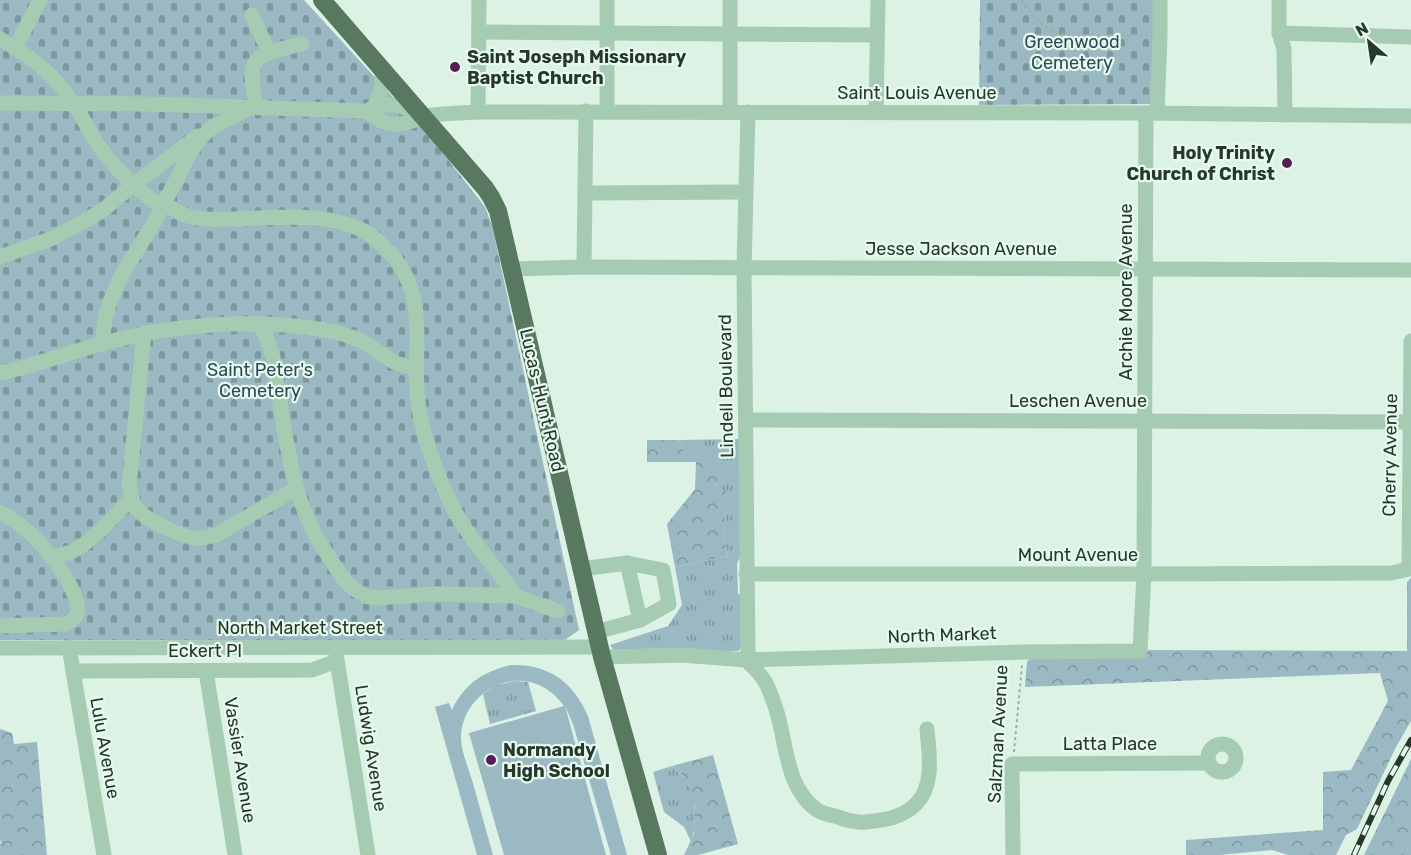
<svg xmlns="http://www.w3.org/2000/svg" width="1411" height="855" font-family="Rubik,sans-serif">
  <defs>
    <pattern id="grass-tufts" width="24" height="20" patternUnits="userSpaceOnUse" patternTransform="scale(1.5)"><rect width="24" height="20" fill="#9ab9c2"/><path d="M3 7l-1-3M5 7V3M7 7l1-3M15 17l-1-3M17 17v-4M19 17l1-3" fill="none" stroke="#7e979e"/></pattern>
    <pattern id="forest-crowns" width="20" height="18" patternUnits="userSpaceOnUse" patternTransform="scale(1.5)"><rect width="20" height="18" fill="#9ab9c2"/><path d="M2 6a3 3 0 1 1 6 0M12 15a3 3 0 1 1 6 0" fill="none" stroke="#7e979e"/></pattern>
    <pattern id="cemetery-stones" width="16" height="16" patternUnits="userSpaceOnUse" patternTransform="scale(1.5)"><rect width="16" height="16" fill="#9ab9c2"/><path d="M2 7V4a2 2 0 0 1 4 0v3zM10 15v-3a2 2 0 0 1 4 0v3z" fill="#7e979e"/></pattern>
  </defs>
  <rect width="100%" height="100%" fill="#dbf2e5"/>
  <!-- grass -->
  <g fill="url(#grass-tufts)">
    <path d="M742,439L743,552L737,563L738,594L742,595V647L738,651H732L615,652L610,645L668,626L682,605L675,567L728,556L724,537L726,511L714,486L721,476L685,454L679,440Z"/>
    <path d="M516,681L528,682L536,711L490,724L483,694L496,685Z"/>
    <path d="M672,766C678,772 685,777 689,784C696,796 697,828 691,841L684,827L664,812L653,772Z"/>
  </g>
  <!-- forest -->
  <g fill="url(#forest-crowns)">
    <path d="M647,440H679L685,454L723,458L721,476L714,486L726,491V511L724,537L728,556L675,567L667,524L695,489L696,462H647Z"/>
    <path d="M1411,578V721L1396,747L1357,829L1346,835L1336,855H1288L1272,850L1219,855H1186V840L1323,830V772L1351,770L1388,701L1380,673L1025,687L1027,662L1031,657L1142,656L1148,650L1407,651V582Z"/>
    <path d="M0,729L12,733L14,744L37,742L47,855H0V844L1,843L0,839Z"/>
    <path d="M713,755L738,844L698,855H684L694,834L695,807L690,786L683,776L672,766Z"/>
    <path d="M1411,759V855H1364Z"/>
  </g>
  <!-- cemetery -->
  <g fill="url(#cemetery-stones)">
    <path d="M0,0H304L435,143L485,207L492,225L579,630L565,640H0Z"/>
    <path d="M980,0H1165L1161,104L979,105Z"/>
  </g>
  <!-- pitch -->
  <path fill="#9ab9c2" d="M511,665C549,664 573,682 588,716L627,855H611L573,724L565,706L606,855H504L469,733L564,706C553,690 534,679 514,681C484,684 460,710 461,740C462,753 468,767 472,780C479,805 486,830 493,855H477L435,707L449,703L452,710C464,684 484,671 511,665Z"/>
  <g fill="none" stroke-linecap="round" stroke-linejoin="round">
    <!-- path -->
    <g stroke="#90b79d" stroke-width="2" stroke-dasharray="3 3" stroke-linecap="butt">
      <path d="M1021,0C1036,19 1043,31 1069,36L1148,35"/>
      <path d="M1014,752L1022,665"/>
    </g>
    <!-- minor -->
    <g stroke="#a6cbb3" stroke-width="15">
      <path d="M730,0V112"/>
      <path d="M1279,0V33L1284,49L1285,115"/>
      <path d="M252,15L269,53"/>
      <path d="M479,32L877,35"/>
      <path d="M1279,33L1411,37"/>
      <path d="M0,39C34,58 57,77 78,110C85,122 91,135 99,146C116,171 139,190 162,208"/>
      <path d="M15,48L40,0"/>
      <path d="M0,103L148,104L367,111C385,99 403,106 420,115"/>
      <path d="M375,106C381,91 384,84 381,68"/>
      <path d="M257,107C244,55 255,55 302,44"/>
      <path d="M367,111C380,123 394,128 412,121C416,120 420,117 425,116C442,113 461,113 478,112L1146,113L1411,116"/>
      <path d="M607,111V0"/>
      <path d="M478,112L479,0"/>
      <path d="M876,112L878,0"/>
      <path d="M1157,113L1160,37V0"/>
      <path d="M585,193L746,192"/>
      <path d="M164,203C172,208 180,214 188,216C203,221 219,219 234,219C273,218 323,212 360,229C370,233 378,241 385,248C428,288 414,338 417,390C418,414 425,439 433,461C442,486 453,512 469,534C484,556 502,574 515,596"/>
      <path d="M0,257L53,238L86,220L103,210L133,185L198,136"/>
      <path d="M584,267L586,111"/>
      <path d="M512,269L584,267L1411,270"/>
      <path d="M259,325L266,336L273,357L284,429L291,466L300,500L315,535L336,568L345,581L354,589L365,596L376,598L435,594L515,596L558,611"/>
      <path d="M144,333L129,486C131,495 132,502 137,509C146,520 183,538 197,538C204,539 210,536 216,535L297,488"/>
      <path d="M102,344L105,318L111,299L121,276L155,221L188,157L199,140L211,128L249,108"/>
      <path d="M0,373C34,366 67,353 101,344C172,324 252,318 324,330C338,332 351,336 363,342C374,348 383,356 394,362C401,366 409,366 416,367"/>
      <path d="M746,420L1410,422"/>
      <path d="M0,512C11,518 21,525 30,533C44,546 86,596 76,616C74,620 70,622 65,624L0,626"/>
      <path d="M52,557C60,555 68,554 75,550C93,540 117,514 131,498"/>
      <path d="M627,563L663,570L669,604L640,620"/>
      <path d="M581,569L627,563L640,620L596,632"/>
      <path d="M746,574H1144L1391,573L1409,569L1411,341"/>
      <path d="M69,647L104,855"/>
      <path d="M0,648L600,647"/>
      <path d="M336,654L368,855"/>
      <path d="M602,657L682,655L746,660L1023,652L1140,651L1144,574L1146,113"/>
      <path d="M746,660L748,654L744,268L748,112"/>
      <path d="M746,660C752,666 760,673 764,680C769,688 772,698 775,706C787,739 784,787 817,810C822,813 829,815 835,816C845,820 854,823 866,822C885,820 902,818 916,804C935,785 929,753 927,729"/>
      <path d="M73,671L312,670L337,661"/>
      <path d="M206,671L235,855"/>
      <circle cx="1222" cy="758" r="14"/>
      <path d="M1013,855L1012,764L1209,763"/>
    </g>
    <!-- major -->
    <path stroke="#58795f" stroke-width="18" d="M322,0L485,188L491,197L498,211L602,657L658,855"/>
    <!-- rail casing -->
    <g stroke="#27372a" stroke-width="6">
      <path id="rail" d="M1354,855L1388,781L1411,740"/>
    </g>
    <!-- rail -->
    <use href="#rail" stroke="#e7faef" stroke-width="4" stroke-dasharray="11" stroke-linecap="butt"/>
  </g>
  <!-- markers -->
  <g fill="#571c5a" stroke="#e7faef" stroke-width="2">
    <circle cx="455" cy="67" r="6"/>
    <circle cx="1287" cy="163" r="6"/>
    <circle cx="491" cy="760" r="6"/>
  </g>
  <g text-anchor="middle" dominant-baseline="central" stroke-width="4.5" stroke-linejoin="round" paint-order="stroke">
    <!-- park labels -->
    <g font-size="18" fill="#2a4b56" stroke="#e7faef">
      <text x="1072" y="42">Greenwood<tspan x="1072" dy="21">Cemetery</tspan></text>
      <text x="260" y="370">Saint Peter's<tspan x="260" dy="21">Cemetery</tspan></text>
    </g>
    <!-- poi labels -->
    <g font-size="18" font-weight="bold" fill="#27372a" stroke="#e7faef" text-anchor="start">
      <text x="467" y="57">Saint Joseph Missionary<tspan x="467" dy="21">Baptist Church</tspan></text>
      <text x="1275" y="153" text-anchor="end">Holy Trinity<tspan x="1275" dy="21">Church of Christ</tspan></text>
      <text x="503" y="750">Normandy<tspan x="503" dy="21">High School</tspan></text>
    </g>
    <!-- street labels -->
    <g font-size="18" fill="#27372a" stroke="#e7faef">
      <text x="917" y="93">Saint Louis Avenue</text>
      <text x="961" y="249">Jesse Jackson Avenue</text>
      <text transform="translate(1126 292) rotate(-90)">Archie Moore Avenue</text>
      <text transform="translate(726 386) rotate(-91)">Lindell Boulevard</text>
      <text transform="translate(542 400) rotate(77)">Lucas-Hunt Road</text>
      <text x="1078" y="401">Leschen Avenue</text>
      <text transform="translate(1390 455) rotate(-89)">Cherry Avenue</text>
      <text x="1078" y="555">Mount Avenue</text>
      <text x="300" y="628">North Market Street</text>
      <text transform="translate(942 635) rotate(-2)">North Market</text>
      <text x="205" y="651">Eckert Pl</text>
      <text transform="translate(998 734) rotate(-87)">Salzman Avenue</text>
      <text x="1110" y="744">Latta Place</text>
      <text transform="translate(105 748) rotate(80)">Lulu Avenue</text>
      <text transform="translate(371 748) rotate(81)">Ludwig Avenue</text>
      <text transform="translate(240 760) rotate(81)">Vassier Avenue</text>
    </g>
  </g>
  <!-- north arrow -->
  <g transform="translate(1369 42) rotate(331)" stroke="#e7faef" stroke-width="4.5" paint-order="stroke">
  <path d="M0-4.5L10 22L0 15L-10 22Z" fill="#27372a"/>
  <text y="-9" font-size="16" font-weight="bold" text-anchor="middle" fill="#27372a">N</text>
  </g>
</svg>
